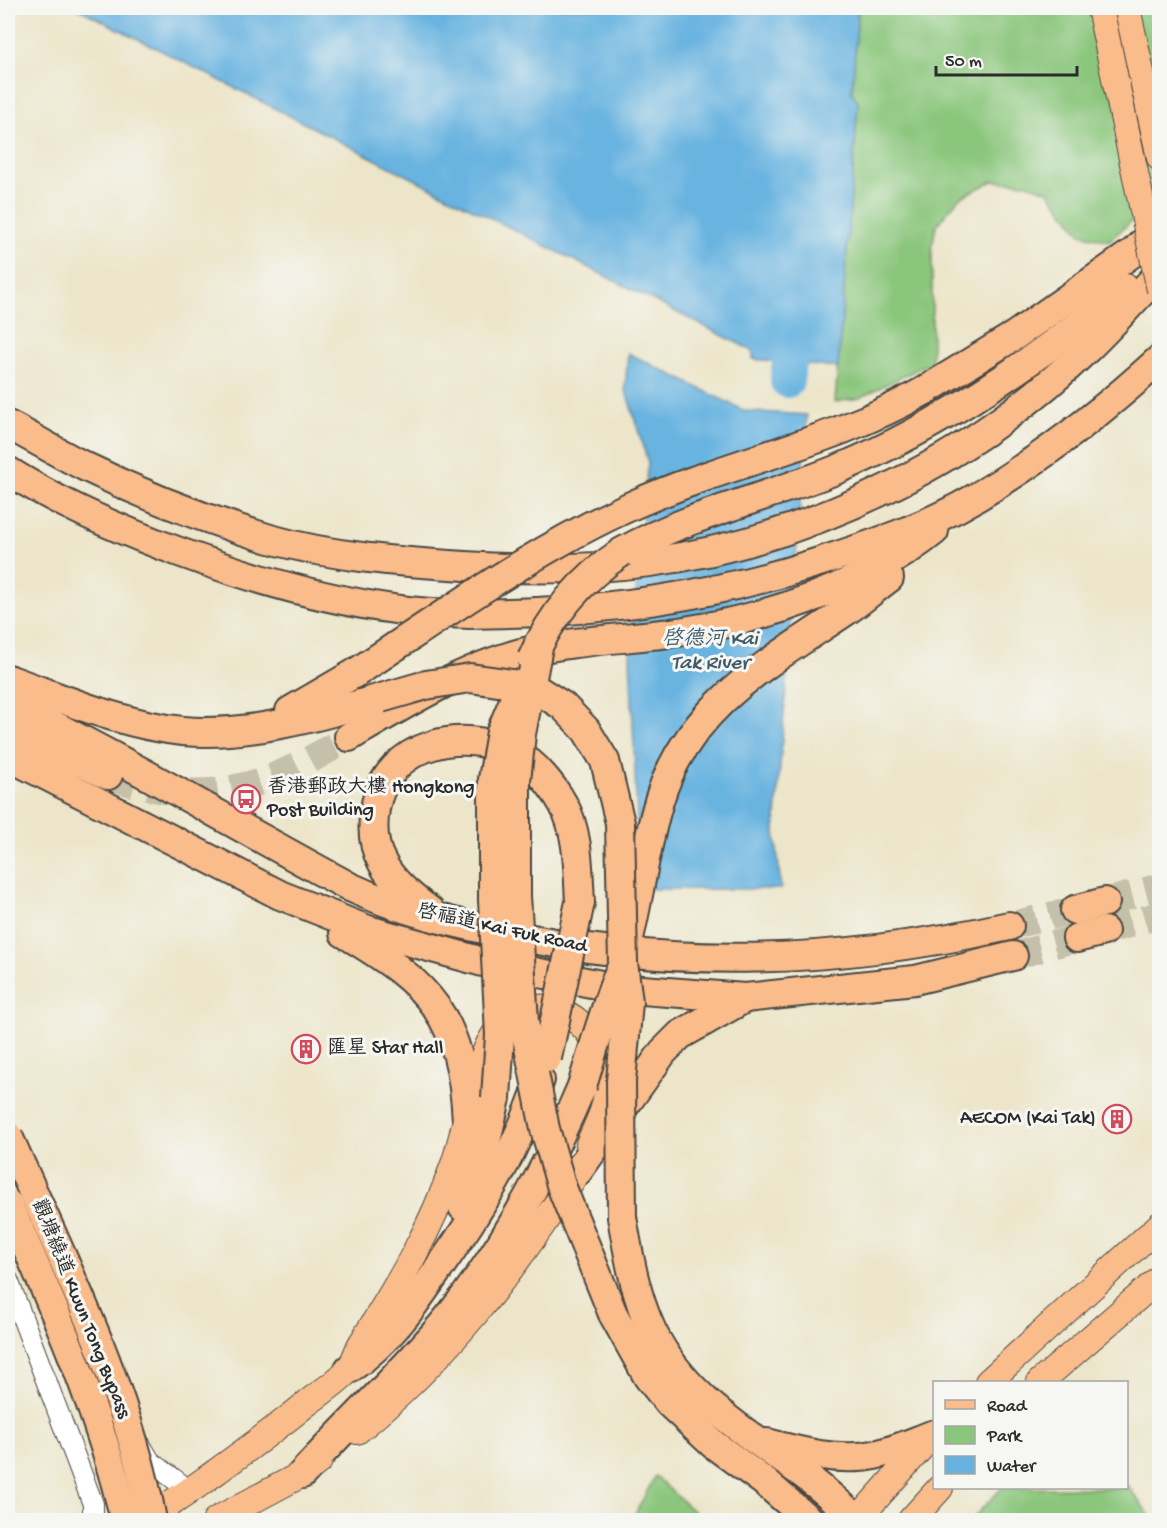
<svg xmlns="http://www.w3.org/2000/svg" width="1167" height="1528" font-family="'Gochi Hand','LXGW WenKai TC',sans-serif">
  <rect width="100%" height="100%" fill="#f6f6f2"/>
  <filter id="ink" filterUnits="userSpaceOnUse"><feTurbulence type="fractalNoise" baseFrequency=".0167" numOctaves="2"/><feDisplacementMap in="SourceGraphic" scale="12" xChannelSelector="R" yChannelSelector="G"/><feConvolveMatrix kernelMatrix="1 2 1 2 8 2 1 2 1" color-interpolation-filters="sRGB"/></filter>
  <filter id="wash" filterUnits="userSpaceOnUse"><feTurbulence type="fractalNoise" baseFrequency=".008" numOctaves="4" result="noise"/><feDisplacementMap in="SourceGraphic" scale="24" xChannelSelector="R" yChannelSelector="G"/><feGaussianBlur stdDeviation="1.35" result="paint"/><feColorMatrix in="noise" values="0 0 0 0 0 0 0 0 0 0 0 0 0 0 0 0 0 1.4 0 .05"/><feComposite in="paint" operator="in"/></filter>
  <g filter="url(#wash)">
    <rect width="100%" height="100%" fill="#ece5c9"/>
    <!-- green -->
    <g fill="#8ac67b" stroke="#5a7853" stroke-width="1.5">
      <path d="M858,8H1159V197L1109,241L1081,234L1048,191L1025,183L993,181L959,198L936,226L932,247V362L859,398L835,402L858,102L852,93Z"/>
      <path d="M655,1476L703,1520H632Z"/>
      <path d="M1127,1485L1153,1520H971L1002,1488H1126Z"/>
    </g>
    <!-- water -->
    <g fill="#67b3e0" stroke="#496f86" stroke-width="1.5">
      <path d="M77,8H858L852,93L858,102L838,368L753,359V351Z"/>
      <path d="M628,353L745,411L807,415L775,830L781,889H640L630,656L648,462L625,388Z"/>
    </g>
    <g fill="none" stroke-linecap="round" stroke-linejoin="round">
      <!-- river -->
      <path stroke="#67b3e0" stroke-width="34" d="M787,381L789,363"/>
    </g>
  </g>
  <g filter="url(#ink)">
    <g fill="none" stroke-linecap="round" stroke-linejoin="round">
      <!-- highway-tunnel -->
      <g stroke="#c5c0a9" stroke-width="28" stroke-dasharray="28 14" stroke-linecap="butt">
        <path d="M108,775C203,811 267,788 349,737"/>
        <path d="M1105,902L1160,887"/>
        <path d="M1009,926L1075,910"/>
        <path d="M1104,931L1160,915"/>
        <path d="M1013,956L1077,938"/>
      </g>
      <!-- minor casing -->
      <g stroke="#484743" stroke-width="22">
        <g id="minor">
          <path d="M8,1280L93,1504V1520"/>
          <path d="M140,1444L150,1461L190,1491"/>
        </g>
      </g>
      <!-- major casing -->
      <g stroke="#484743" stroke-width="28">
        <g id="major">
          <path d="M1127,8L1160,158"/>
          <path d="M988,1382L1160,1225"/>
          <path d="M1040,1382L1160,1278"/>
          <path d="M357,1431C446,1360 512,1272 574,1178"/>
          <path d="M139,1520C167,1508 192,1489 216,1472C246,1450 277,1428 306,1404C320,1393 338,1382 349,1369C355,1362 357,1349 363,1341C400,1281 430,1232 454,1164C467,1129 475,1053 500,1028C549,977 609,1031 607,1089C607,1108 596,1127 589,1144"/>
          <path d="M216,1520L302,1474L319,1461"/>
          <path d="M857,1520L934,1433"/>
          <path d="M911,1520L940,1488"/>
        </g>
      </g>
      <!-- highway casing -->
      <g stroke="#484743" stroke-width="32">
        <g id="highway">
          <path d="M924,391L1014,336L1135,251L1160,224"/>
          <path d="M8,425C34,438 59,454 86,467C145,496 207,520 270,539C333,557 401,562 465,566C527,570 588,570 650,562C809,541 975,459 1089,347C1114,323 1136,297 1160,273"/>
          <path d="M8,471C62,505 122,531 182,553C251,578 321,599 394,609C442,616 489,614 537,612C634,607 727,592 819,562C872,545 928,526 975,498C1042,459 1103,411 1160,359"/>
          <path d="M622,552C690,514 766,498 838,469C944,425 1037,359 1125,288"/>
          <path d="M8,679C64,699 123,725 183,731C245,737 322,716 381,698"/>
          <path d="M8,703C125,759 236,826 350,887C399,910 450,922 502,933C674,970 838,964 1009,926"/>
          <path d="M290,711L357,672"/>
          <path d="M8,728L108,775"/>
          <path d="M349,737C403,705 460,670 521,653C572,640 626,639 678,632C763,620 867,585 934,531"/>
          <path d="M8,756L280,895L368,930L483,962L617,988L745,998L915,980L1013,956"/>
          <path d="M1075,910L1105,902"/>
          <path d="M430,911C412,898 392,882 382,862C373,846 372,827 375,809C386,742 464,726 517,754C535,764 553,786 563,804C579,832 578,871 580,902"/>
          <path d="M344,933C431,985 461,1016 467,1120"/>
          <path d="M630,934C640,890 646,844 659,801C687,706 769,663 846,611C861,601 874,589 889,578"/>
          <path d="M1077,938L1104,931"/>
          <path d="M578,1171L663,1052L680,1035L745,998"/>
          <path d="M463,1207L479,1171L496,1098"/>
          <path d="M622,1217C629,1257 635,1295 652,1331C684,1397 746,1432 803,1474C822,1488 840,1505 859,1520"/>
          <path d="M613,1314L648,1377L669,1403L713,1444L766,1483L809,1520"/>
          <path d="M349,1369C390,1341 415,1304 442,1264C483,1205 518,1149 540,1080"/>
          <path d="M767,1443C800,1452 840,1462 874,1455C894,1451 913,1442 932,1435"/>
          <path d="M302,1474C350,1421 403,1373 448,1318C505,1248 547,1168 582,1086"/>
        </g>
      </g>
      <!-- minor -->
      <use href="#minor" stroke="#fff" stroke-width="20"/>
      <!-- major -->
      <use href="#major" stroke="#fabc8b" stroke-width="26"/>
      <!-- highway -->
      <use href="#highway" stroke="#fabc8b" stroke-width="28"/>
      <!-- major-bridge casing -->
      <g stroke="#484743" stroke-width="28" stroke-linecap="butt">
        <path id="major-bridge" d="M1100,8L1160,290"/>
      </g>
      <!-- highway-bridge casing -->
      <g stroke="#484743" stroke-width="32" stroke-linecap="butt">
        <g id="highway-bridge">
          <path d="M539,642L521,734L516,781V896L524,1022L545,1129L562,1188L613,1314"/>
          <path d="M532,659C552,613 581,579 622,552"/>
          <path d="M357,672C447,613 535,549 633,505C728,462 834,443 924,391"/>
          <path d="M381,698L426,685L470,678L533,687L563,706L586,730L605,761L620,823L623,963L628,1002L621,1081L622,1217"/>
          <path d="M547,1058L580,902"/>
          <path d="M582,1086C595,1044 606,1002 623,963"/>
          <path d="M496,1098L500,1035L493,900V779L501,732L516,696"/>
          <path d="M8,1136C63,1261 127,1385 152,1520"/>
          <path d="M8,1204C54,1308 99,1409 125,1520"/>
        </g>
      </g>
      <!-- major-bridge -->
      <use href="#major-bridge" stroke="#fabc8b" stroke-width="26"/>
      <!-- highway-bridge -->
      <use href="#highway-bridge" stroke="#fabc8b" stroke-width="28"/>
    </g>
  </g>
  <!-- icons -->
  <defs>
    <g id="bus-ring" transform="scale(1.5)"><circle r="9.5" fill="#f6f6f2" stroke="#d1495b" stroke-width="1.5"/><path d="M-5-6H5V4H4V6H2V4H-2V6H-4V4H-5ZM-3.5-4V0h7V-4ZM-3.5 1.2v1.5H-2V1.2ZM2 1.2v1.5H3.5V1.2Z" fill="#d1495b"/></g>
    <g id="building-ring" transform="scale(1.5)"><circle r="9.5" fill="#f6f6f2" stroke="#d1495b" stroke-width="1.5"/><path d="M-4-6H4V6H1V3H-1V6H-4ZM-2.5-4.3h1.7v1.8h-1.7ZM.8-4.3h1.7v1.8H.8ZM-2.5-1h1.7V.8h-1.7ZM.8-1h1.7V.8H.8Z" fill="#d1495b"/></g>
  </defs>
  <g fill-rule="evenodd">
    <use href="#bus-ring" x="246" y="799"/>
    <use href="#building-ring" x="306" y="1049"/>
    <use href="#building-ring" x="1117" y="1119"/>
  </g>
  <g text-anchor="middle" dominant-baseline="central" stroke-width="6" stroke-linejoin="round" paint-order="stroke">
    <!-- poi labels -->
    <g font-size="20" fill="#2b2b2b" stroke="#f6f6f2" text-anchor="start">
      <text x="267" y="788">香港郵政大樓 Hongkong<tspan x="267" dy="23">Post Building</tspan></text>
      <text x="327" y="1049">匯星 Star Hall</text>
      <text x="1096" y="1119" text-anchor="end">AECOM (Kai Tak)</text>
    </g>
    <!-- street labels -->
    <g font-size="20" fill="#2b2b2b" stroke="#f6f6f2">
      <text transform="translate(502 930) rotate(12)">啓福道 Kai Fuk Road</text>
      <text transform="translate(80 1309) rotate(68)">觀塘繞道 Kwun Tong Bypass</text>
    </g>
    <!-- water labels -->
    <g font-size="21" font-style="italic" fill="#405b6a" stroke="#f6f6f2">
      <text x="710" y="640">啓德河 Kai<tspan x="710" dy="24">Tak River</tspan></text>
    </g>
  </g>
  <!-- margin -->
  <rect width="1167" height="1528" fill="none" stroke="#f6f6f2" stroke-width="30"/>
  <!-- legend -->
  <rect x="933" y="1381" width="195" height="108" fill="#f6f6f2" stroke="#a5a5a2" stroke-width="1.5"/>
  <rect x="945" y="1400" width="30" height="9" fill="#fabc8b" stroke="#a5a5a2" stroke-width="1.5"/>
  <text x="987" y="1411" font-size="18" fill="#2b2b2b">Road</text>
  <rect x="945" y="1426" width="30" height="18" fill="#8ac67b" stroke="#a5a5a2" stroke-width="1.5"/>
  <text x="987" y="1441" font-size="18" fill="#2b2b2b">Park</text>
  <rect x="945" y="1456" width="30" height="18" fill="#67b3e0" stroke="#a5a5a2" stroke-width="1.5"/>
  <text x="987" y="1471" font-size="18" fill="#2b2b2b">Water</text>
  <!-- scale -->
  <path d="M936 66v9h141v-9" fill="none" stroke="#2b2b2b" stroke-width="3"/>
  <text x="945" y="66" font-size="18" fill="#2b2b2b" stroke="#f6f6f2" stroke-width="4.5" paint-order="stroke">50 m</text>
</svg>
